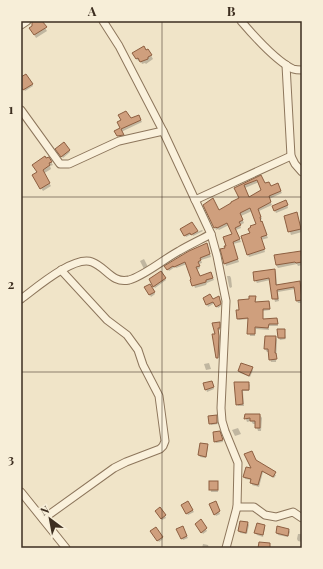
<svg xmlns="http://www.w3.org/2000/svg" width="323" height="569" font-family="'Playfair Display',serif">
  <rect width="100%" height="100%" fill="#f0e4c8"/>
  <!-- shadow -->
  <g fill="#0003" fill-rule="evenodd">
    <path d="M35,21H41L47,31L36,38L31,28L33,27Z"/>
    <path d="M148,50L153,59L146,64L145,63L142,64L140,60L138,61L134,53Z"/>
    <path d="M26,75L33,86L25,91L21,85V81Z"/>
    <path d="M139,116L142,122L121,132L124,137L120,138L116,131L121,128L130,119Z"/>
    <path d="M64,144L70,152L63,158L57,149Z"/>
    <path d="M48,158L53,165L50,166L51,169L43,174L51,186L43,191L33,176L38,173L46,160Z"/>
    <path d="M261,176L265,184L271,187L277,184L282,193L269,199L272,205L259,211L262,219L260,220L261,223L268,238L261,240L265,252L249,257L248,255L251,234L258,224L252,211L241,216L244,223L240,225L241,228L236,230L241,242L233,244L239,262L226,266L225,263L226,249L233,234L229,225L219,230L218,229L216,230L215,228L219,212L240,199L236,188ZM259,182L263,191L249,198L245,188Z"/>
    <path d="M287,204L288,208L276,213L273,207Z"/>
    <path d="M296,213L302,232L291,235L285,216Z"/>
    <path d="M192,223L197,232L202,230L203,231L193,236L192,234L186,237L181,229Z"/>
    <path d="M208,247L211,257L201,260L202,263L198,264L200,268L197,270L200,277L212,276L214,280L207,283L206,285L195,288L187,264L176,268L175,267L169,271L166,266Z"/>
    <path d="M301,252L302,265L298,266L297,264L278,268L276,265Z"/>
    <path d="M144,259L148,267L144,269L140,261Z"/>
    <path d="M275,270L276,272L277,286L299,282L302,294V303H298L297,301L295,289L278,292L279,301L275,302L270,280L257,283L255,280Z"/>
    <path d="M160,272L166,280L155,288L151,283Z"/>
    <path d="M227,276H230L231,278L232,287L230,288L229,286Z"/>
    <path d="M150,285L155,294L151,297L146,288Z"/>
    <path d="M255,297L256,303L269,302L270,304V310L263,311V320L277,319L278,326H269V330L256,329L255,336H250L249,319L239,320L238,319L240,311L250,300Z"/>
    <path d="M204,298L213,300L220,299L221,306L218,308L215,303L208,307Z"/>
    <path d="M220,323L221,325L220,330H218L220,338L218,360L216,335Z"/>
    <path d="M284,330L286,339L280,340L279,338Z"/>
    <path d="M276,337L277,340L276,362H271L270,359L269,352H267L265,349Z"/>
    <path d="M209,363L211,369L206,370L204,364Z"/>
    <path d="M252,368L253,370L250,377L240,373L239,371Z"/>
    <path d="M235,383H248L250,385L249,391H243L244,406H238L237,404Z"/>
    <path d="M204,384H212L214,389L207,392Z"/>
    <path d="M260,415L262,418L261,431H258L256,424H253L251,421L247,422L246,419Z"/>
    <path d="M216,416L218,424L211,425L210,423Z"/>
    <path d="M238,428L241,434L235,436L232,430Z"/>
    <path d="M220,434L223,442L216,443L215,441Z"/>
    <path d="M207,445L208,447L206,458L200,457L199,455Z"/>
    <path d="M256,461L276,475L274,478L263,472L259,487L252,485V480L245,479L244,477L253,470Z"/>
    <path d="M210,482H217L218,492H211Z"/>
    <path d="M188,502L194,512L188,515L182,506Z"/>
    <path d="M215,502L220,514L216,516L210,505Z"/>
    <path d="M156,511L165,516L166,518L162,520Z"/>
    <path d="M201,521L207,531L203,534L196,524Z"/>
    <path d="M248,523L249,525L247,534L240,533L239,531Z"/>
    <path d="M264,526L265,528L263,537L257,535L255,533Z"/>
    <path d="M182,527L188,538L183,540L178,530Z"/>
    <path d="M156,528L163,539L159,542L152,531Z"/>
    <path d="M278,528L289,530L290,532L288,537L278,535L277,533Z"/>
    <path d="M298,534H302V542L298,541L297,539Z"/>
    <path d="M203,544L208,545L209,548H202Z"/>
  </g>
  <!-- building -->
  <g fill="#cf9f7d" stroke="#8d5f41" fill-rule="evenodd">
    <path d="M32,21H42L47,27L34,35L29,28L32,26Z"/>
    <path d="M144,46L146,50L148,49L152,55L148,57V59L140,62L138,58L136,59L132,53Z"/>
    <path d="M26,74L33,84L23,90L21,87V77Z"/>
    <path d="M126,111L131,118L139,115L141,120L121,129L124,135L117,136L114,131L120,128L117,122L121,120L118,115Z"/>
    <path d="M64,142L70,150L61,157L55,149Z"/>
    <path d="M45,156L46,158L49,157L52,162L49,163L50,165L43,170L50,183L40,189L32,175L37,172L32,165Z"/>
    <path d="M261,175L265,183L269,182L271,186L278,183L281,191L269,196L271,202L258,209L261,217H260L261,222L262,221L267,235L261,237L265,249L247,255L241,236L250,233L248,229L251,227L250,226L256,224L250,208L240,213L243,220L239,222L241,225L235,228L240,239L233,242L238,259L224,264L220,249L225,248L224,246H226L223,237L232,234L227,223L217,228L216,227L214,228L203,205L213,198L219,210L231,203V202L239,198L234,188ZM257,180L261,190L249,197L244,185Z"/>
    <path d="M286,200L288,205L274,211L272,206Z"/>
    <path d="M297,212L301,229L288,232L284,216Z"/>
    <path d="M192,222L198,231L191,235L190,233L184,236L180,229Z"/>
    <path d="M207,243L210,254L200,258L201,260L198,262L200,266L196,267L200,276L211,272L213,278L206,280V282L192,286L190,280L191,279L185,262L174,267L173,266L167,270L164,266L189,251Z"/>
    <path d="M301,251L302,262L296,263L295,262L276,265L274,255Z"/>
    <path d="M275,269L276,285L300,281L302,300L296,301L294,287L277,290L278,299H272L269,278L254,281L253,272Z"/>
    <path d="M161,271L166,278L153,287L149,279Z"/>
    <path d="M150,284L155,292L149,295L144,287Z"/>
    <path d="M210,294L213,299L219,296L221,304L216,307L213,302L206,305L203,298Z"/>
    <path d="M249,296H256L255,302L269,301L270,309H263V319L277,318L278,324H269L268,328L255,327V334H247L248,318L237,319L236,310H239L238,300L249,299Z"/>
    <path d="M220,322V328H218L219,336L218,358H216L212,334H215L212,323Z"/>
    <path d="M277,329H285V338H278Z"/>
    <path d="M265,336H276L275,353H276L277,359L269,360L268,349H264Z"/>
    <path d="M241,363L253,367L249,376L238,371Z"/>
    <path d="M212,381L214,387L205,390L203,383Z"/>
    <path d="M234,382H249V390H242L243,404L236,405Z"/>
    <path d="M245,414H260V428H255V421H250V418L244,419Z"/>
    <path d="M217,415V423L209,424L208,416Z"/>
    <path d="M220,431L223,440L214,442L213,432Z"/>
    <path d="M200,443L208,444L206,457L198,455Z"/>
    <path d="M252,451L256,460L276,472L273,477L262,471L258,485L250,483L251,479L243,477L246,467L251,468L244,454Z"/>
    <rect x="209" y="481" width="9" height="9"/>
    <path d="M188,501L193,510L186,514L181,505Z"/>
    <path d="M216,501L220,511L214,515L209,504Z"/>
    <path d="M160,507L166,515L161,519L155,511Z"/>
    <path d="M201,519L207,528L201,533L195,524Z"/>
    <path d="M240,521L248,522L246,533L238,531Z"/>
    <path d="M257,523L265,525L263,535L254,533Z"/>
    <path d="M183,526L187,536L181,539L176,529Z"/>
    <path d="M277,526L289,529L288,536L276,533Z"/>
    <path d="M156,527L163,537L157,541L150,531Z"/>
    <path d="M259,542L270,543V548H258Z"/>
  </g>
  <g fill="none" stroke-linecap="round" stroke-linejoin="round">
    <!-- minor casing -->
    <g stroke="#8d765c" stroke-width="9">
      <g id="minor">
        <path d="M103,21L119,46L163,131L211,234L217,256L226,301L221,408L222,421L225,431L238,463L237,507L226,548"/>
        <path d="M241,21C253,35 276,61 293,69C296,70 299,70 302,70"/>
        <path d="M21,25L27,21"/>
        <path d="M286,65L291,156L295,164L302,172"/>
        <path d="M21,110L60,164H69L119,141L163,131"/>
        <path d="M195,200L291,156"/>
        <path d="M21,299C36,288 74,255 92,262C106,267 112,284 129,280C144,276 164,259 179,251C189,245 200,240 211,234"/>
        <path d="M21,492L66,548"/>
        <path d="M237,507H254L265,515L276,517L293,512L302,518"/>
        <path d="M43,519L114,468L126,462L160,449L163,446L165,441L159,396L143,365L138,350L127,335L107,320L61,270"/>
      </g>
    </g>
    <!-- minor -->
    <use href="#minor" stroke="#faf1dc" stroke-width="7"/>
  </g>
  <!-- grid -->
  <path fill="none" stroke="#3d2e20" stroke-width="1" stroke-opacity="0.55" d="M162,21V548M21,197H302M21,372H302"/>
  <!-- border -->
  <rect width="323" height="569" fill="none" stroke="#f7eed8" stroke-width="44"/>
  <!-- north arrow -->
  <g transform="translate(50 519) rotate(328)" stroke="#f7eed8" stroke-width="3" paint-order="stroke">
  <path d="M0-3L7 15L0 10L-7 15Z" fill="#3d2e20"/>
  <text y="-6" font-size="11" font-weight="bold" text-anchor="middle" fill="#3d2e20">N</text>
  </g>
  <rect x="22" y="22" width="279" height="525" fill="none" stroke="#3d2e20" stroke-width="1.5"/>
  <g font-size="13" text-anchor="middle" font-weight="bold" fill="#3d2e20">
    <text x="92" y="16">A</text>
    <text x="231" y="16">B</text>
    <text x="11" y="114">1</text>
    <text x="11" y="289">2</text>
    <text x="11" y="464">3</text>
  </g>
</svg>
